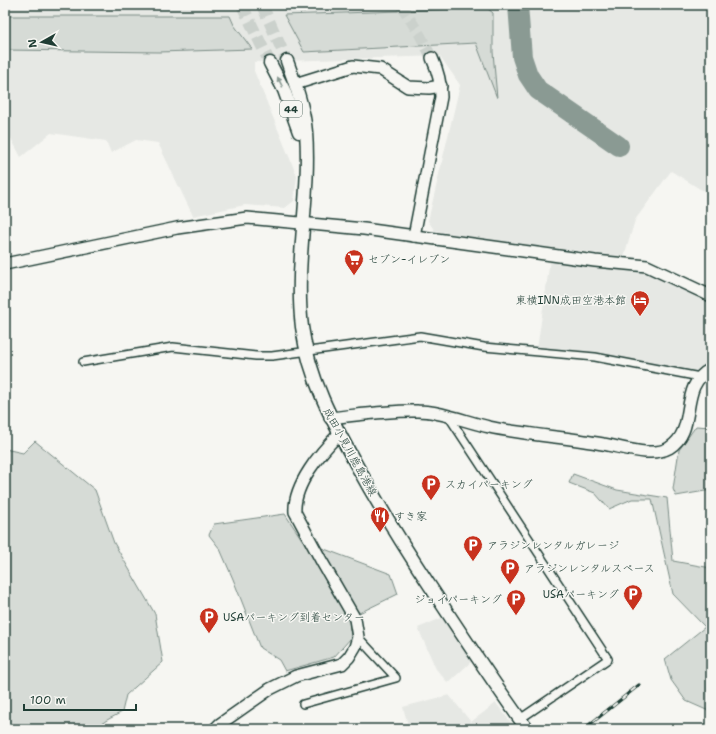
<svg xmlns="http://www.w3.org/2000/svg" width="716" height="734" font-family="'Shantell Sans','Klee One',sans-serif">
  <rect width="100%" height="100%" fill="#f6f6f2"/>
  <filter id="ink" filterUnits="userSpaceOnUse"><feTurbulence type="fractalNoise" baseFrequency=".025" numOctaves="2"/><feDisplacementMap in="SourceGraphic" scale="8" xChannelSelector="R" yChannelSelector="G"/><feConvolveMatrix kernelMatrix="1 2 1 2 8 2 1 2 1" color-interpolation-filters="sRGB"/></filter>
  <g filter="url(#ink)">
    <!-- built -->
    <g fill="#e6e8e4">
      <path d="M5,5H711V193L700,189L671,171L635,220L624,257L489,240L435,231L428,221L460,85L440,56L254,62V71L297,176L294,201L285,208L245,205L193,216L158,143L136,140L111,153L106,141L51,133L21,157L5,127Z"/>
      <path d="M550,261L647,273L711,303V366L697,372L616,359L537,349Z"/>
      <path d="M444,617L472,661L448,683L436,669L418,628Z"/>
      <path d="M449,695L471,722L496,703L516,729H409L403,707Z"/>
    </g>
    <!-- green -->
    <g fill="#d6dbd6" stroke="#7a8c85">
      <path d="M487,8L493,13V52L497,98L476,43L304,52L284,15Z"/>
      <path d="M5,16H230L234,25L252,49L159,52L5,50Z"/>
      <path d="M696,426L711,427V490L676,496L673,489L679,450Z"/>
      <path d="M35,441L95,490L114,543L155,614L163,662L126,695L122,712L107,720L94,729H5V449L23,453Z"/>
      <path d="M573,474L617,490L667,498L673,561L711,568V712L686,701L671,680L665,659L705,627L673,594L652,499H632L609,509L595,493L569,483Z"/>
      <path d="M285,514L303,541L391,574L398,594L349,618L351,638L334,657L285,671L279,660L260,648L233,579L220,549L209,535L214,524Z"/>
    </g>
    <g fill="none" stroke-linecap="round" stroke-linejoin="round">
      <!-- taxiway -->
      <path stroke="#8a9a93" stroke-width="20" d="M518,5L522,57L528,75L538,90L619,146"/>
      <!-- secondary-tunnel -->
      <path stroke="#cbd1cc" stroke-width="11" stroke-dasharray="11 5.5" stroke-linecap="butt" d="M401,5L420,35L432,58"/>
      <!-- primary-tunnel -->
      <g stroke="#cbd1cc" stroke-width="12" stroke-dasharray="12 6" stroke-linecap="butt">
        <path d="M242,5L270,63"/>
        <path d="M262,5L287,61"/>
      </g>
      <!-- street casing -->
      <g stroke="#1f3d34" stroke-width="10">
        <g id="street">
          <path d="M83,362L173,347L256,356H272L420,336L484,347L595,357L700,377"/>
          <path d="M449,417L608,659L520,719"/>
          <path d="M303,704L396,678L358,637"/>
        </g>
      </g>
      <!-- secondary casing -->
      <g stroke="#1f3d34" stroke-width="14">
        <g id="secondary">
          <path d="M295,84L353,66L380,69L408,87L429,88L441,86"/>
          <path d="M414,236L441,97C441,83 438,71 432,58"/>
          <path d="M5,264L177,228L247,218L364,229L595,261L647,266L711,296"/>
          <path d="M330,418C359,415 389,410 418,411C440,411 467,422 489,427C526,435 566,437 603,444C623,447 651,458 669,448C699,430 677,386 711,369"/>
          <path d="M215,729L220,724L270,689L296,676L342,664L349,657L355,647L358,637L355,619L322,562L295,512C293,485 321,452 339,434"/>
        </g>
      </g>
      <!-- primary casing -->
      <g stroke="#1f3d34" stroke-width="15">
        <g id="primary">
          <path d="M287,61C295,83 304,108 306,132C311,197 294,262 302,327C309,378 332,421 357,466C379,506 403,545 428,583C460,632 492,681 527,729"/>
          <path d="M270,63L284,90L299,132"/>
        </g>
      </g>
      <!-- street -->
      <use href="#street" stroke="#f6f6f2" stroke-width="7"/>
      <!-- secondary -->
      <use href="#secondary" stroke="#f6f6f2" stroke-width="11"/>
      <!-- primary -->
      <use href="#primary" stroke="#f6f6f2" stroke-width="12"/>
      <!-- rail casing -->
      <g stroke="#1f3d34" stroke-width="3.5">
        <path id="rail" d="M584,729L639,685"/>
      </g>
      <!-- rail -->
      <use href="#rail" stroke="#f6f6f2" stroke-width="2" stroke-dasharray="6" stroke-linecap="butt"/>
    </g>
    <!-- one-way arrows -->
    <defs><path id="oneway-solid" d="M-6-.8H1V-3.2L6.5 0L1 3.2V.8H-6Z"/></defs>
    <use fill="#8a9a93" href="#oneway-solid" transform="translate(280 82) rotate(-117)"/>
  </g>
  <!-- icons -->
  <defs>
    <g id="supermarket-pin" transform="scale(1)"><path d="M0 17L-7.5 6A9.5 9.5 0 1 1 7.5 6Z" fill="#c8321e" stroke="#f6f6f2"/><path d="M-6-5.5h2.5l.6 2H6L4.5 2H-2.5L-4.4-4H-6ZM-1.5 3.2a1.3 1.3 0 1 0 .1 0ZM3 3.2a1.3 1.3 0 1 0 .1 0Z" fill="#fff"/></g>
    <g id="hotel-pin" transform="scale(1)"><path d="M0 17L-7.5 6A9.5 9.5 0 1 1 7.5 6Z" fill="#c8321e" stroke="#f6f6f2"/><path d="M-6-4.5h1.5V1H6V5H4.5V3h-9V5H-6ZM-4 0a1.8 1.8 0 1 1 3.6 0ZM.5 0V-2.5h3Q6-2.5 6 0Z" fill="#fff"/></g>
    <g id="parking-pin" transform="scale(1)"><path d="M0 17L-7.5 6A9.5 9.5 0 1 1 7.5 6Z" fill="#c8321e" stroke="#f6f6f2"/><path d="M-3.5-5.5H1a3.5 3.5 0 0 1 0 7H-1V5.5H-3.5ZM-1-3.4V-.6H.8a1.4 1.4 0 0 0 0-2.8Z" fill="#fff"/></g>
    <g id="restaurant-pin" transform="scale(1)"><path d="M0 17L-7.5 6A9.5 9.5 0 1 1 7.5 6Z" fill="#c8321e" stroke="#f6f6f2"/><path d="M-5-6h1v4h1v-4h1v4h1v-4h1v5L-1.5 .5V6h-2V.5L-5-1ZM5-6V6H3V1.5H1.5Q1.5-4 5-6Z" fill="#fff"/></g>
  </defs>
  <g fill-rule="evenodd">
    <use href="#supermarket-pin" x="354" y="259"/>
    <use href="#hotel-pin" x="640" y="300"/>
    <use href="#parking-pin" x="431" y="484"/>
    <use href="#restaurant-pin" x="380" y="516"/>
    <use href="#parking-pin" x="473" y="545"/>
    <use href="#parking-pin" x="510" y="568"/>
    <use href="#parking-pin" x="633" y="594"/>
    <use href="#parking-pin" x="516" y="599"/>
    <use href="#parking-pin" x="209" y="617"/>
  </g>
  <g text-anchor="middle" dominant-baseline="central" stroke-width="3" stroke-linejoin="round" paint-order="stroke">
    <!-- shield labels -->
    <rect fill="#f6f6f2" stroke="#60746d" stroke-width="1" x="280" y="101" width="22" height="16" rx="3"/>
    <g font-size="10" font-weight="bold" fill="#1f3d34">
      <text x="291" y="109">44</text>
    </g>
    <!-- poi labels -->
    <g font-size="11" fill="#1f3d34" stroke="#f6f6f2" text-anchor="start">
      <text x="368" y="259">セブン-イレブン</text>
      <text x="626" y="300" text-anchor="end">東横INN成田空港本館</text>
      <text x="445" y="484">スカイパーキング</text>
      <text x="394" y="516">すき家</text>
      <text x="487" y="545">アラジンレンタルガレージ</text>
      <text x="524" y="568">アラジンレンタルスペース</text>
      <text x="619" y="594" text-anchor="end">USAパーキング</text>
      <text x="502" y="599" text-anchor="end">ジョイパーキング</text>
      <text x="223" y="617">USAパーキング到着センター</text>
    </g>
    <!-- street labels -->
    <g font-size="11" fill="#1f3d34" stroke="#f6f6f2">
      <text transform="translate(350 452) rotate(61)">成田小見川鹿島港線</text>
    </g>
  </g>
  <!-- margin -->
  <rect width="716" height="734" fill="none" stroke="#f6f6f2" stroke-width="20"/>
  <rect x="10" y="10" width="696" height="714" fill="none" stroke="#1f3d34" stroke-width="1.5" filter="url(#ink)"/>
  <!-- north arrow -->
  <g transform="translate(42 42) rotate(262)" stroke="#f6f6f2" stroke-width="3" paint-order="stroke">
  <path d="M0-3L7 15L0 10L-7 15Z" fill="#1f3d34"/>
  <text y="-6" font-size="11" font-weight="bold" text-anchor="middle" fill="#1f3d34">N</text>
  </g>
  <!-- scale -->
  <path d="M24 704v6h112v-6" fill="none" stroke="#1f3d34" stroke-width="2"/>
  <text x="30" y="704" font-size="12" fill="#1f3d34" stroke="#f6f6f2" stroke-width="3" paint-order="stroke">100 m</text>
</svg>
